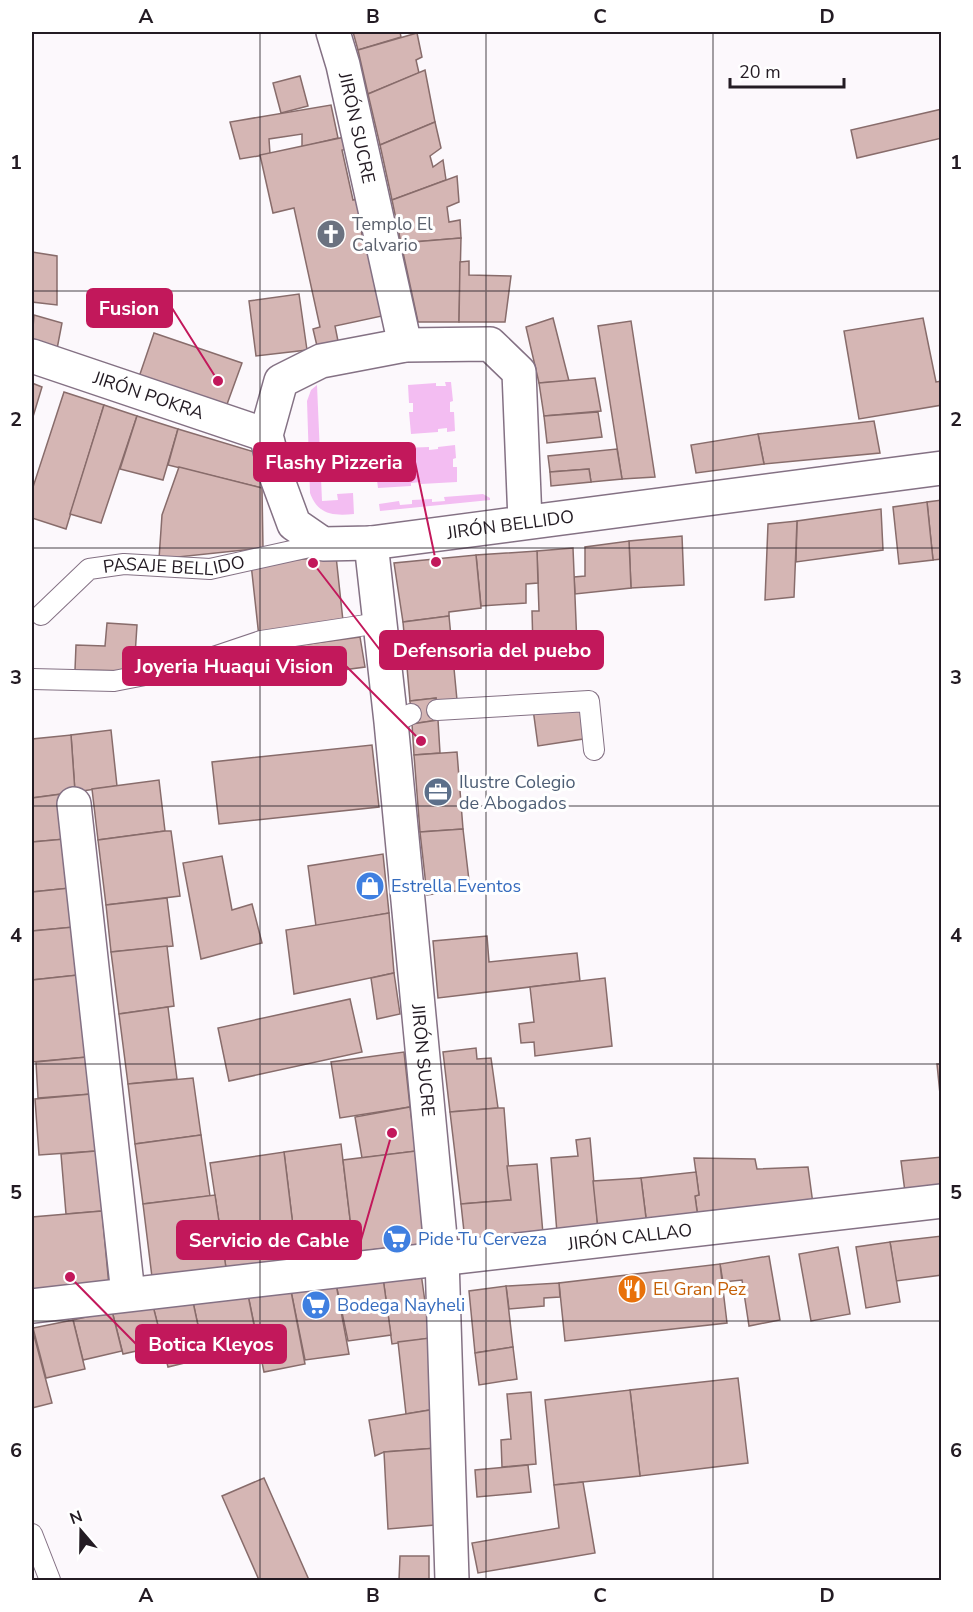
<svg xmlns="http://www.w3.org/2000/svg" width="973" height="1612" font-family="'Nunito Sans',sans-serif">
  <rect width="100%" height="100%" fill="#fcf8fc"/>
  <!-- green -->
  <g fill="#f3bdf2">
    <path d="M445,382H451L453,401L450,402V412H454L455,431L447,432V428L438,429V432L411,434L409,412H413V403H409L408,385L436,383V386H446Z"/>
    <path d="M317,385L322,501L338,500L337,494L353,493L354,514C334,516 318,515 310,493L307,401L311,390Z"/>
    <path d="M455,445L456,458L453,459V467H457V482L421,484V482L411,483V486L378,488L376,473H380L379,463L376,464L375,449L393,448V452L402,451V448L429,447V450L438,449V447Z"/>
    <path d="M483,494L490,498V500L380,511L379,504L399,501L400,505L412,504V500L432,499V502L445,501L444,497Z"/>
  </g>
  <!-- building -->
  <g fill="#d5b6b4" stroke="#886c6b" stroke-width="1.5">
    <path d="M353,32H400L401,37L358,50Z"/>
    <path d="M417,33L422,57L416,60L419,73L368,94L358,50Z"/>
    <path d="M425,70L435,122L380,145L368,94Z"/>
    <path d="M300,76L308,106L281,113L273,83Z"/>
    <path d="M331,105L338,138L302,147V134L269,139L270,154L240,159L230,122Z"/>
    <path d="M942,109V138L857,158L851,130Z"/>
    <path d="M435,122L441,148L430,156L433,167L443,160L446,180L392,200L380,145Z"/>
    <path d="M345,137L348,149L342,150L353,200L361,198L365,220H359L365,249L373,247L382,316L335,326L338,341L317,346L313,329L320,327L294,208L273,213L260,155Z"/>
    <path d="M457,176L459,202L447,207L449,222L460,220L461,238L401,243L392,200Z"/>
    <path d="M461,238L459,322H418L401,243Z"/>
    <path d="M32,252L57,256V305L32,302Z"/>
    <path d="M469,261V275L511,276L505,322H459L460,262Z"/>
    <path d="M299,294L307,350L256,356L249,301Z"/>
    <path d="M34,315L62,323L57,349L32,340Z"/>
    <path d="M553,318L569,381L539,383L526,327Z"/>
    <path d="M923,318L936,382L942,381V405L859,419L844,331Z"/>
    <path d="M631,321L655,477L622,479L598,326Z"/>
    <path d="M154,333L242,363L226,407L139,377Z"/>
    <path d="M595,378L601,411L544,416L539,383Z"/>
    <path d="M32,383L42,387L32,420Z"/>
    <path d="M64,392L104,405L66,529L32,518V490Z"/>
    <path d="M104,405L137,416L101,523L70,514Z"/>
    <path d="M598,412L602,437L547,443L544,416Z"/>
    <path d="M137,416L178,429L163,480L120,469Z"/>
    <path d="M874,421L880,453L764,464L758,434Z"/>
    <path d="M178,429L264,455L262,488L168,465Z"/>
    <path d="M758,434L764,464L696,473L691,445Z"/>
    <path d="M617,449L622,479L591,482L589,469L550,472L548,456Z"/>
    <path d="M179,467L262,488L263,548L159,559L162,515Z"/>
    <path d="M589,469L591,482L551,486L550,472Z"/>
    <path d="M942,500V559L933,560L927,502Z"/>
    <path d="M927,502L933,560L899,564L893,507Z"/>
    <path d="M881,509L883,550L796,562L797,521Z"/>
    <path d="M797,521L794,597L765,600L768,524Z"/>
    <path d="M682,536L684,585L631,588L629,541Z"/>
    <path d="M629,541L631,588L575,594L574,577L585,576V547Z"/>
    <path d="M573,548L577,646L533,649L532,611H539L537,551Z"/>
    <path d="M537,551L538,583L526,584V603L481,606L476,555Z"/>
    <path d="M476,555L481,608L449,612V616L403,622L394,563Z"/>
    <path d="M336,556L343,621L259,637L251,564Z"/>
    <path d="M449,616L457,700L436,701V698L410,701L403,622Z"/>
    <path d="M107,623L137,625L134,671L75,670L76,645L105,646Z"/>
    <path d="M360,637L365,667L276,679L271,649Z"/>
    <path d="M436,698L438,720L412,724L410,701Z"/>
    <path d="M582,702L583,739L538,746L533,709Z"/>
    <path d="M438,720L440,753L414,755L412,724Z"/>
    <path d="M111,730L117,786L75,792L71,735Z"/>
    <path d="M71,735L75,792L32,798V739Z"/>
    <path d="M372,745L379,807L219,824L212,762Z"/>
    <path d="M457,752L463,829L420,832L414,755Z"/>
    <path d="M159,780L165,831L98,840L92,789Z"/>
    <path d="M62,794L65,839L32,842V798Z"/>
    <path d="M463,829L470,889L427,895L420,832Z"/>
    <path d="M165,831H171L180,896L106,905L98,840Z"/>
    <path d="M65,839L70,888L32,892V842Z"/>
    <path d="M383,854L389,913L316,926L308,866Z"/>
    <path d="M222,856L232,910L252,904L262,943L201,959L183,863Z"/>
    <path d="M70,888L74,927L32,931V892Z"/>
    <path d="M167,898L173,946L111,952L106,905Z"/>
    <path d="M389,913L394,973L294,994L286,930Z"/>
    <path d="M74,927L78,975L32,980V931Z"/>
    <path d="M487,936L489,962L577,953L580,981L438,998L433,941Z"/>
    <path d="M167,946L174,1006L119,1014L111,952Z"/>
    <path d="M394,973L400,1014L377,1019L371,978Z"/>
    <path d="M78,975L87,1057L32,1062V980Z"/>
    <path d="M605,978L612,1046L535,1056L534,1042L521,1043L519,1024L534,1022L530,987Z"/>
    <path d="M350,999L362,1052L229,1081L218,1028Z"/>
    <path d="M168,1007L177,1079L128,1084L119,1014Z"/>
    <path d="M476,1048L477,1059L491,1058L498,1108L450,1112L443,1052Z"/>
    <path d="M404,1052L410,1107L340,1118L331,1062Z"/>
    <path d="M87,1057L91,1094L38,1098L36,1062Z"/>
    <path d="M937,1064H942V1114Z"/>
    <path d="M193,1078L201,1135L135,1144L128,1084Z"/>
    <path d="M91,1094L96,1151L39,1155L35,1099Z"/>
    <path d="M410,1107L416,1151L362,1158L355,1117Z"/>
    <path d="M498,1108H504L511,1200L461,1204L450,1112Z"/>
    <path d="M201,1135L210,1196L143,1204L135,1144Z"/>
    <path d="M590,1138L598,1229L557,1233L551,1158L578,1156L576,1140Z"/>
    <path d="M341,1144L354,1252L297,1259L284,1152Z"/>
    <path d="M96,1151L102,1211L66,1214L61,1154Z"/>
    <path d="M416,1151L428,1243L354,1252L343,1160Z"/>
    <path d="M284,1152L297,1259L226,1268L210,1163Z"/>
    <path d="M942,1157V1188L905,1192L901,1161Z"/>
    <path d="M694,1158L755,1159L757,1169L808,1167L813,1204L698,1218L695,1196L699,1195Z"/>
    <path d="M537,1164L543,1234L465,1241L461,1204L511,1200L507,1166Z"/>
    <path d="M696,1172L699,1195L695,1196L698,1218L647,1226L641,1178Z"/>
    <path d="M641,1178L647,1226L598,1229L593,1181Z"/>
    <path d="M215,1195L226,1268L152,1277L143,1204Z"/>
    <path d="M102,1211L109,1286L32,1294V1217Z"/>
    <path d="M942,1236V1275L896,1281L890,1242Z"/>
    <path d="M890,1242L900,1302L866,1308L856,1247Z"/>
    <path d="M838,1247L850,1314L811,1321L799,1254Z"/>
    <path d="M769,1256L780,1320L749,1326L742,1280L723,1282L720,1264Z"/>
    <path d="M720,1264L727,1323L565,1341L559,1283Z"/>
    <path d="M421,1273L430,1338L392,1344L383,1278Z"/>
    <path d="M383,1278L391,1335L348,1341L336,1284Z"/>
    <path d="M559,1283L560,1297L544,1298V1306L509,1309L506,1286Z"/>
    <path d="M336,1284L349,1354L305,1360L291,1291Z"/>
    <path d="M506,1286L513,1347L475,1353L469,1291Z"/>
    <path d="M291,1291L305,1364L264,1372L248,1295Z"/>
    <path d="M248,1295L256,1335L202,1345L193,1302Z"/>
    <path d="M193,1302L205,1358L168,1367L153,1306Z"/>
    <path d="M153,1306L163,1345L123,1354L112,1311Z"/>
    <path d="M112,1311L122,1351L83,1360L73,1320Z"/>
    <path d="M73,1320L85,1369L46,1378L33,1328Z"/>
    <path d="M32,1328L52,1403L32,1408Z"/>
    <path d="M430,1338L436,1409L406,1414L398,1342Z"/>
    <path d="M513,1347L517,1379L479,1385L475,1353Z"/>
    <path d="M738,1378L748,1463L640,1476L630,1390Z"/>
    <path d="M630,1390L640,1476L554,1485L545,1400Z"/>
    <path d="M531,1392L536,1464L502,1467L501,1440L511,1439L507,1394Z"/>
    <path d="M436,1409L437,1448L384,1452L375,1456L369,1420Z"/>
    <path d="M437,1448L435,1525L388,1529L384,1452Z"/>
    <path d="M528,1465L531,1492L477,1497L475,1470Z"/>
    <path d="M264,1478L309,1580H259L222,1496Z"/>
    <path d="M583,1482L595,1553L478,1573L472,1543L559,1528L554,1485Z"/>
    <path d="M400,1556H429V1580H399Z"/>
  </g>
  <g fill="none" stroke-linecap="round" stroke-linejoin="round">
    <!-- service casing -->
    <g stroke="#847184" stroke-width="22">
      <g id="service">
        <path id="s1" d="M41,615L89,569L124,564L210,569L323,544"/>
        <path d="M32,679L114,681L181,668L261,641L379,623"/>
        <path d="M437,710L589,701L594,750"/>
        <path d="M391,722L399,720L411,714"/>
        <path d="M32,1534L50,1580"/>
      </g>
    </g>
    <!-- minor casing -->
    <g stroke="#847184" stroke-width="36">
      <g id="minor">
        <path id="s2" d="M333,32L343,65L405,345"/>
        <path id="s3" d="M32,356L266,435"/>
        <path id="s4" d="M525,521L519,372L490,344L405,345L321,361L281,381L266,435L277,478L294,524L323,544L371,543L942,468"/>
        <path id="s5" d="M371,543L391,722L442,1258L452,1580"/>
        <path d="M74,804L128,1294"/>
        <path id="s6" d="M32,1306L942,1201"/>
      </g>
    </g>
    <!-- service -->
    <use href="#service" stroke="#fff" stroke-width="20"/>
    <!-- minor -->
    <use href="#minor" stroke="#fff" stroke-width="33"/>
  </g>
  <!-- grid -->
  <path fill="none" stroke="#231b23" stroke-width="1.5" stroke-opacity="0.55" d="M260,32V1580M486,32V1580M713,32V1580M32,291H942M32,548H942M32,806H942M32,1064H942M32,1321H942"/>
  <!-- icons -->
  <defs>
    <g id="church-disc" transform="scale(1.5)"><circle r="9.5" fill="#6b7280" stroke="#fff"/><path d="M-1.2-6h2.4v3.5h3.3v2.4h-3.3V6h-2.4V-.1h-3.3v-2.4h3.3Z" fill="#fff"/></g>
    <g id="office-disc" transform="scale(1.5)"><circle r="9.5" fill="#5c6f8a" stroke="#fff"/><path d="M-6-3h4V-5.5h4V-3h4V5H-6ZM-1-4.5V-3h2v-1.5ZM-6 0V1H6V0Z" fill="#fff"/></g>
    <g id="shop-disc" transform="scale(1.5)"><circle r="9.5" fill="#3f7fe0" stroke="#fff"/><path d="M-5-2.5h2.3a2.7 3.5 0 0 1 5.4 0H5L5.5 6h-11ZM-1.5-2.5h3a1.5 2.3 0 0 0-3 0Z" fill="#fff"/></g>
    <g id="supermarket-disc" transform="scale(1.5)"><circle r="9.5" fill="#3f7fe0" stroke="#fff"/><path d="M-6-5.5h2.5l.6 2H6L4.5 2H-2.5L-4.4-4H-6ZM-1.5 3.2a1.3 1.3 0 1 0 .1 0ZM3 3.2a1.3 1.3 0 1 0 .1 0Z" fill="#fff"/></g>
    <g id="restaurant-disc" transform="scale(1.5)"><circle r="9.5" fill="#e8710a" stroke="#fff"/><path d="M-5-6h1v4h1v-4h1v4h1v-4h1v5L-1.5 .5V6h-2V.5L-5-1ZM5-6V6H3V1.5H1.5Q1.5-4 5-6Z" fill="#fff"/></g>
  </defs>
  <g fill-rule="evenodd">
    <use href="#church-disc" x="331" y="234"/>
    <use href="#office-disc" x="438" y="792"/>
    <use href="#shop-disc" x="370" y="886"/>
    <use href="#supermarket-disc" x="397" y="1239"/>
    <use href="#restaurant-disc" x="632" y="1289"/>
    <use href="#supermarket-disc" x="316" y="1305"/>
  </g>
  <g text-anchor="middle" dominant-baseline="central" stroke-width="6" stroke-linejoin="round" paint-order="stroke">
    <!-- street labels -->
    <g font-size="18" fill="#231b23" stroke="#fff">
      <text stroke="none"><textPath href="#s2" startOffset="99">JIRÓN SUCRE</textPath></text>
      <text stroke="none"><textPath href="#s3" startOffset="123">JIRÓN POKRA</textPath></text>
      <text stroke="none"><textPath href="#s4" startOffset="778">JIRÓN BELLIDO</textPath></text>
      <text stroke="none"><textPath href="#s1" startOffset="152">PASAJE BELLIDO</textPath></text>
      <text stroke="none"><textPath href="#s5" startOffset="520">JIRÓN SUCRE</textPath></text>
      <text stroke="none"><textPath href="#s6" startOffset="602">JIRÓN CALLAO</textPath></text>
    </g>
    <!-- worship labels -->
    <g font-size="18" fill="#5b616d" stroke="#fff" text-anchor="start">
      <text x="352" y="224">Templo El<tspan x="352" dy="21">Calvario</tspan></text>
    </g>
    <!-- service labels -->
    <g font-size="18" fill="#4e5e75" stroke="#fff" text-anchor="start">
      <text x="459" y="782">Ilustre Colegio<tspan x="459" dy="21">de Abogados</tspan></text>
    </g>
    <!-- shop labels -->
    <g font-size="18" fill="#366cbe" stroke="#fff" text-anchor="start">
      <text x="391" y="886">Estrella Eventos</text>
      <text x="418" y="1239">Pide Tu Cerveza</text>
      <text x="337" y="1305">Bodega Nayheli</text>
    </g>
    <!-- food labels -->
    <g font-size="18" fill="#c56008" stroke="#fff" text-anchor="start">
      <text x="653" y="1289">El Gran Pez</text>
    </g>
  </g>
  <!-- callouts -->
  <path fill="none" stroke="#c2185b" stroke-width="2" d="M218 381L172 308M436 562L415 462M313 563L380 650M421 741L346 666M392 1133L361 1240M70 1277L136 1344"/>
  <g fill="#c2185b" stroke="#fff" stroke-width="2">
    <circle cx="218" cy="381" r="6"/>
    <circle cx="436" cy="562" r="6"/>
    <circle cx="313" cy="563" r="6"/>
    <circle cx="421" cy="741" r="6"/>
    <circle cx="392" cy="1133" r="6"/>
    <circle cx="70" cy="1277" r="6"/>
  </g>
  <g fill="#c2185b" stroke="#c2185b" stroke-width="2">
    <rect x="87" y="289" width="85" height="38" rx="6"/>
    <rect x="254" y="443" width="161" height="38" rx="6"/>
    <rect x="380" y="631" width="223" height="38" rx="6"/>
    <rect x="123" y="647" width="223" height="38" rx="6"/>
    <rect x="177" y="1221" width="184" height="38" rx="6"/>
    <rect x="136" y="1325" width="150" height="38" rx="6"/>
  </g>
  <g font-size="20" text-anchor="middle" font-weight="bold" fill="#fff">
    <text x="129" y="315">Fusion</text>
    <text x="334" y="469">Flashy Pizzeria</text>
    <text x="492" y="657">Defensoria del puebo</text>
    <text x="234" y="673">Joyeria Huaqui Vision</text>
    <text x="269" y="1247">Servicio de Cable</text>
    <text x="211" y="1351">Botica Kleyos</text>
  </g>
  <!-- border -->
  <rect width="973" height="1612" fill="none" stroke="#ffffff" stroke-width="66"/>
  <!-- north arrow -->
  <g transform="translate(81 1531) rotate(340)" stroke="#ffffff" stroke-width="4.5" paint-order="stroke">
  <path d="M0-4.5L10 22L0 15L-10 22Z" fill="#231b23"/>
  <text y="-9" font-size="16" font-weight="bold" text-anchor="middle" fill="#231b23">N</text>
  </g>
  <!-- scale -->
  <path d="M730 78v9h114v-9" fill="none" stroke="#231b23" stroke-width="3"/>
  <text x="739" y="78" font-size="18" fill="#231b23" stroke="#ffffff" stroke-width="4.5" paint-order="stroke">20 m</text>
  <rect x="33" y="33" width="907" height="1546" fill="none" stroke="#231b23" stroke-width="2"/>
  <g font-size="20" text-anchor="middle" font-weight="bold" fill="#231b23">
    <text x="146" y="23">A</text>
    <text x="373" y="23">B</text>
    <text x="600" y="23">C</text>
    <text x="827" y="23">D</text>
    <text x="16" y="169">1</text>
    <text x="956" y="169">1</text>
    <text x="16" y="426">2</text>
    <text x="956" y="426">2</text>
    <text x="16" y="684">3</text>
    <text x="956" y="684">3</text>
    <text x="16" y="942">4</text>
    <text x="956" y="942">4</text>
    <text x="16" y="1199">5</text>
    <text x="956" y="1199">5</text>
    <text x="16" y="1457">6</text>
    <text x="956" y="1457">6</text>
    <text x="146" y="1602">A</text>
    <text x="373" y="1602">B</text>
    <text x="600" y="1602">C</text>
    <text x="827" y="1602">D</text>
  </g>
</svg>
